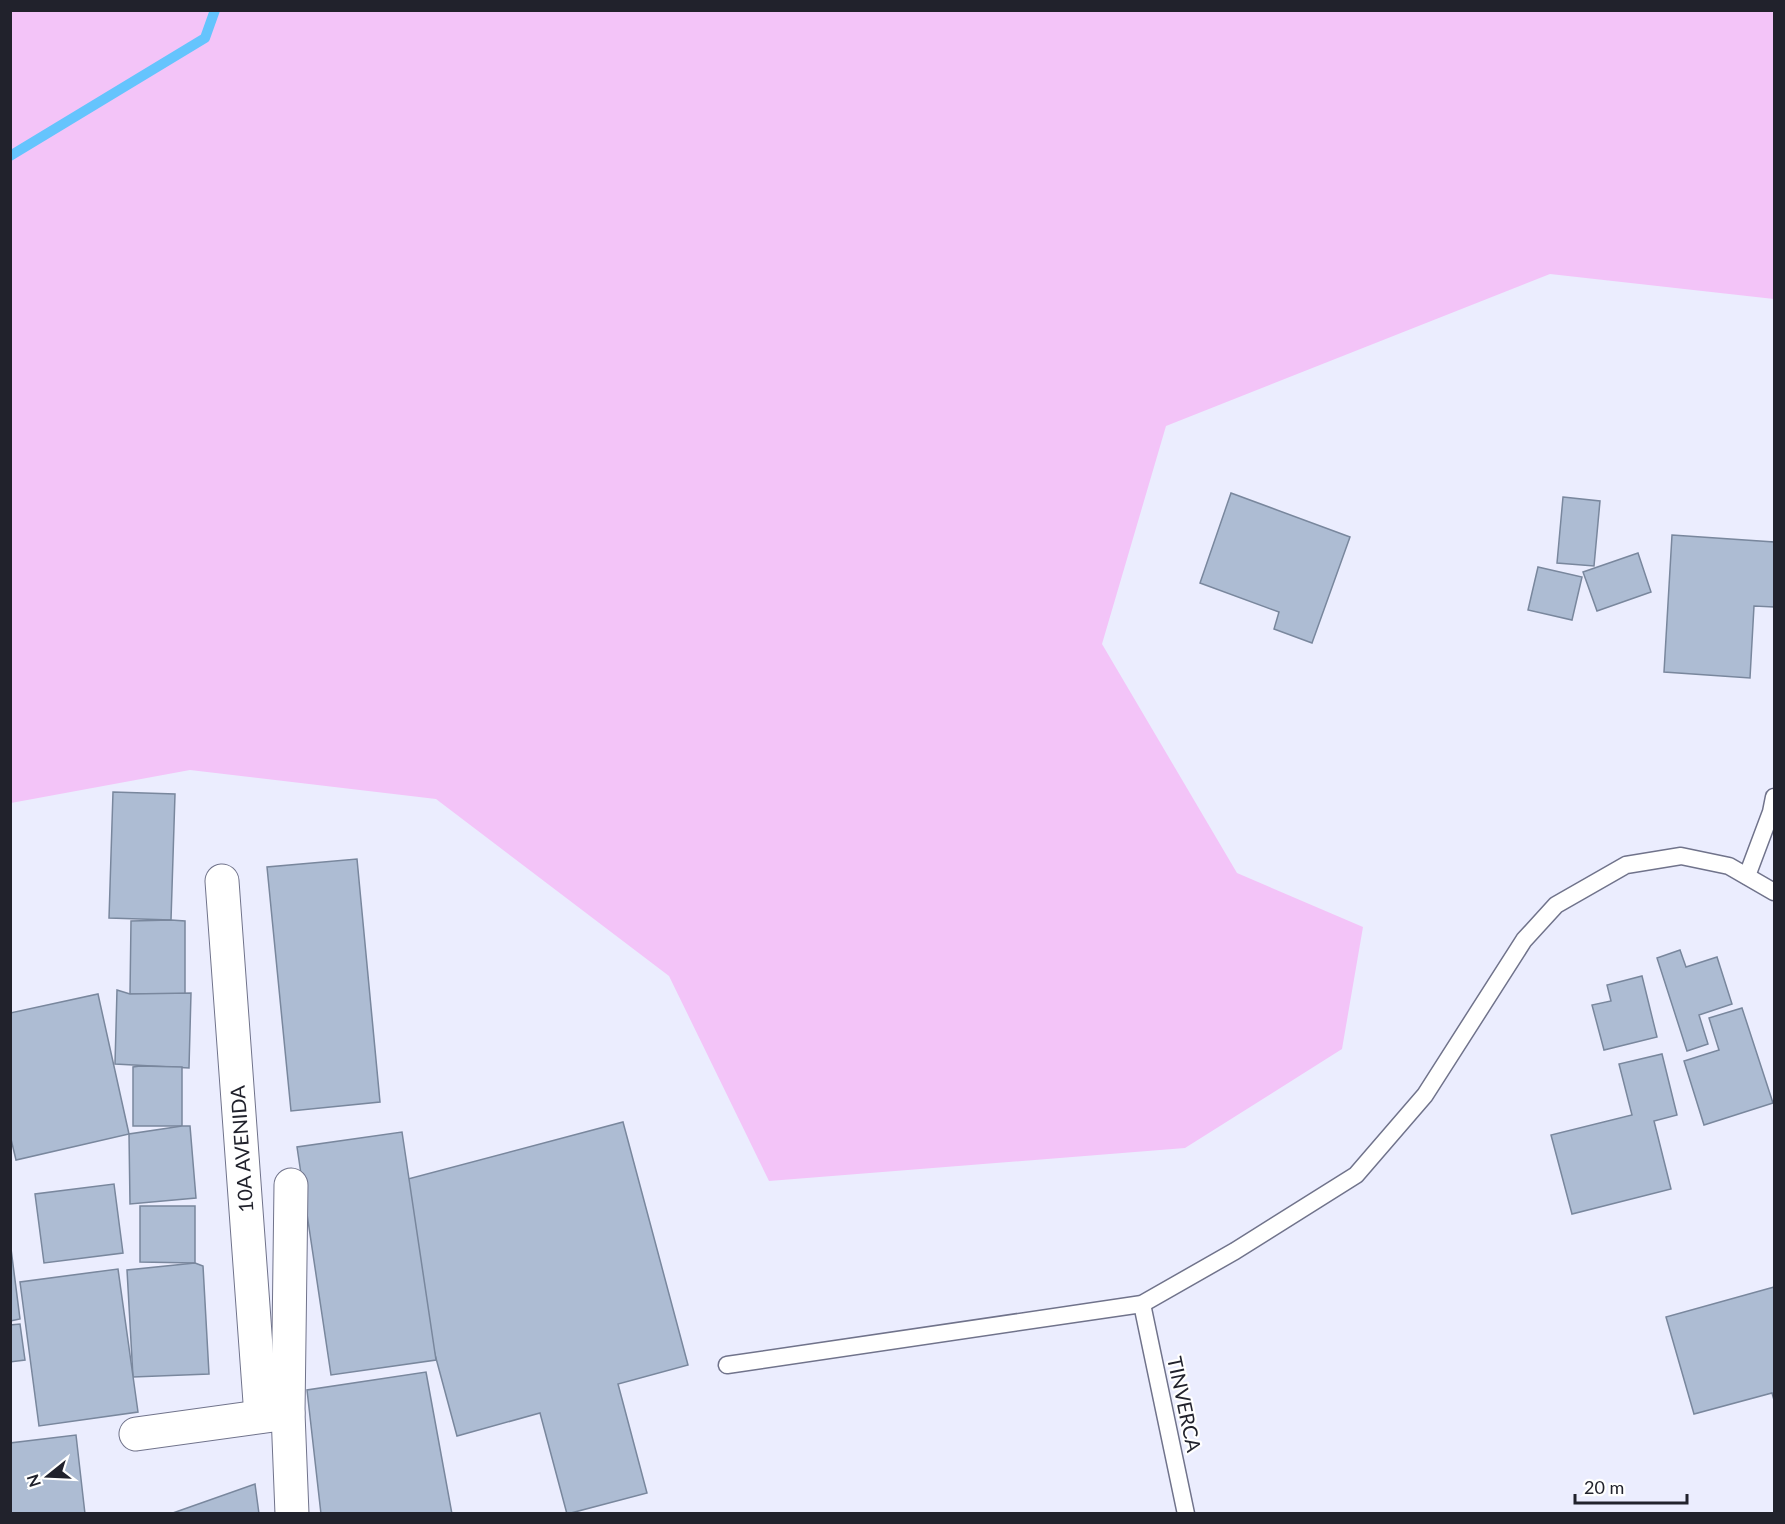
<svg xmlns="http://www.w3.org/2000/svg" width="1785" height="1524" font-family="Lato,sans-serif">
  <rect width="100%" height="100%" fill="#ebedfe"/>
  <!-- green -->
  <path fill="#f3c4f8" d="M11,10L1774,11V299L1550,274L1166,426L1102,644L1237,873L1363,927L1342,1049L1185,1148L769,1181L669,976L436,799L190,770L11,803Z"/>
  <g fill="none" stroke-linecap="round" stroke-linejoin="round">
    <!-- stream -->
    <path stroke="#65c4fd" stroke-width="10" d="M10,156L205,38L215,10"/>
  </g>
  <!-- building -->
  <g fill="#adbcd3" stroke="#79879d" stroke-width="1.5">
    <path d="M1231,493L1350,537L1312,643L1274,629L1279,612L1200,583Z"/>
    <path d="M1563,497L1600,501L1594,566L1557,563Z"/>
    <path d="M1672,535L1774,542V607L1754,606L1750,678L1664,672Z"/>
    <path d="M1638,553L1651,592L1597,611L1583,572Z"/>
    <path d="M1538,567L1582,577L1572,620L1528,610Z"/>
    <path d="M113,792L175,794L171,920L109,918Z"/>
    <path d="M357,859L380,1102L291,1111L267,867Z"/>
    <path d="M171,920L185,921V994H130L131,921Z"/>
    <path d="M1680,950L1686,967L1717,957L1732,1004L1699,1015L1708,1044L1687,1051L1657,958Z"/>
    <path d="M1642,976L1657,1037L1604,1050L1592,1005L1611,1001L1607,985Z"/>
    <path d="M117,990L130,994L191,993L189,1068L115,1064Z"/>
    <path d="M98,994L129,1134L16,1160L10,1135V1013Z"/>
    <path d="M1742,1008L1773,1103L1704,1125L1684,1061L1719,1050L1709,1018Z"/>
    <path d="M1662,1054L1677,1115L1654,1121L1671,1189L1572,1214L1551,1135L1632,1115L1619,1064Z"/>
    <path d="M140,1066L182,1067V1126H133V1067Z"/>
    <path d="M623,1122L688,1365L618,1384L647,1493L567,1514L540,1413L457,1436L389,1184Z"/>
    <path d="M182,1126H190L196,1198L130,1204L129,1134Z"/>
    <path d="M402,1132L436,1360L331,1375L297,1147Z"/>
    <path d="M114,1184L123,1253L44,1263L35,1194Z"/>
    <path d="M140,1206H195V1263L140,1262Z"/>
    <path d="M10,1241L20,1319L10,1321Z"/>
    <path d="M195,1263L203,1266L209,1374L133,1377L127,1270Z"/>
    <path d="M118,1269L138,1412L39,1426L20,1282Z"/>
    <path d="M1774,1287V1400L1772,1393L1694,1414L1666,1317Z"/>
    <path d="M20,1324L25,1360L10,1362V1325Z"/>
    <path d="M426,1372L452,1514H321L307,1390Z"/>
    <path d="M76,1435L85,1514H10V1443Z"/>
    <path d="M255,1484L259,1514H170Z"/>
  </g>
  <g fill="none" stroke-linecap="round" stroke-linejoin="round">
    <!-- service casing -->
    <g stroke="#70738b" stroke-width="19">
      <g id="service">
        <path d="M1747,876L1771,812L1774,797"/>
        <path d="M1142,1304L1186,1514"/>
        <path d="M727,1365L1142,1304L1235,1251L1356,1175L1425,1095L1524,940L1556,905L1626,865L1681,856L1729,866L1774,892"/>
      </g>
    </g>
    <!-- minor casing -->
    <g stroke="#70738b" stroke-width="35">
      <g id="minor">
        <path d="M222,881L261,1416"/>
        <path d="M288,1413L292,1514"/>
        <path d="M136,1434L288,1413L291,1185"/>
      </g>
    </g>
    <!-- service -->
    <use href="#service" stroke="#fff" stroke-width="16"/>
    <!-- minor -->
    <use href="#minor" stroke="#fff" stroke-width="33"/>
  </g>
  <g text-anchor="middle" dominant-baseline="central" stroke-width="4.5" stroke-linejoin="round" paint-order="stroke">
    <!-- street labels -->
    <g font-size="20" fill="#21222c" stroke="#fff">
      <text transform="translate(241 1149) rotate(-94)">10A AVENIDA</text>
      <text transform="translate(1185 1404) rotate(78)">TINVERCA</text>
    </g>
  </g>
  <!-- border -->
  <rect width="1785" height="1524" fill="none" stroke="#21222c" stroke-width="24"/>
  <!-- north arrow -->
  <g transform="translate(48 1476) rotate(252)" stroke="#ffffff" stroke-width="4.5" paint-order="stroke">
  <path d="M0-4.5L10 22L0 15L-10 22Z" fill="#21222c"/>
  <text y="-9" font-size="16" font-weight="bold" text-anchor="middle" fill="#21222c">N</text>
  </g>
  <!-- scale -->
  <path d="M1575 1494v9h112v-9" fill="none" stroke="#21222c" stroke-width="3"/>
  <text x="1584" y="1494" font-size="18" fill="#21222c" stroke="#ffffff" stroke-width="4.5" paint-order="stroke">20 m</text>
</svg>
